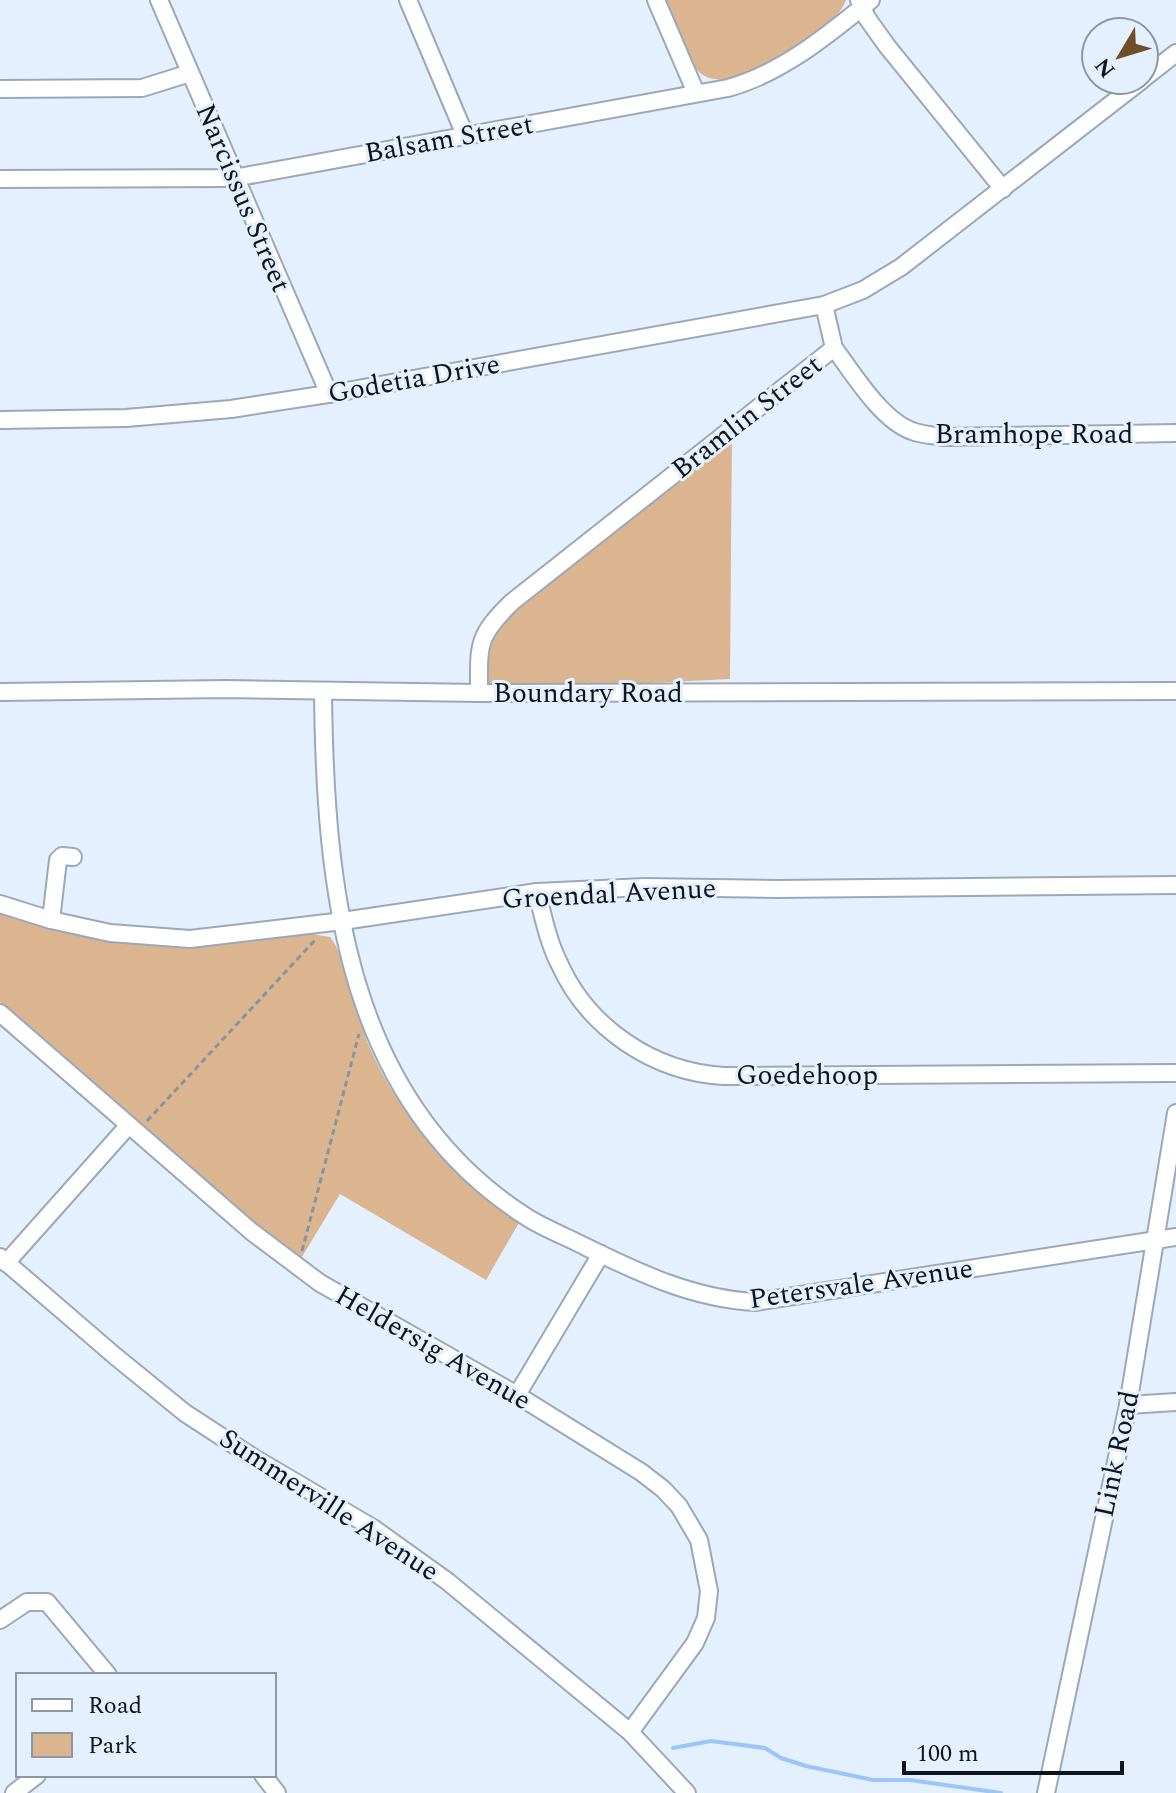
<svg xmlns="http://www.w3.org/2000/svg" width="1176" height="1793" font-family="Spectral,serif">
  <rect width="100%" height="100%" fill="#e4f0fe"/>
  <!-- green -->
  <g fill="#dbb590">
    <path d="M666,0H846C837,31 721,110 695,67Z"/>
    <path d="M732,432L730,679L487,691L488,633Z"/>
    <path d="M0,914C57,933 116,945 176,945C221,945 267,939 312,934L330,937C343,950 360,1023 369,1046C400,1119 457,1176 520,1221L486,1280L340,1194L300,1260L252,1224L0,1002Z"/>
  </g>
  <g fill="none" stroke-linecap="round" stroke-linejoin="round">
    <!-- stream -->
    <path stroke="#9ac6f8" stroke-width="4" d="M673,1748L711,1741L765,1748L781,1758L806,1766L873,1780H910L1001,1793"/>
    <!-- minor casing -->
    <g stroke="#9aa9b9" stroke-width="20">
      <g id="minor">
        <path d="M159,0L329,394"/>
        <path d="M408,0L465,135"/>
        <path d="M656,0L696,93"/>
        <path d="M859,0L867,18L887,46L1003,189"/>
        <path d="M1144,78L1176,53"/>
        <path d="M0,89L142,88L190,73"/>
        <path d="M0,179L234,178L728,88C782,73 828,35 871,0"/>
        <path d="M834,348C853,373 881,420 912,431C922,435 933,435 943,437L1176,433"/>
        <path d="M0,420L126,418L231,409L341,392L824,305L863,290L901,267L1142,80"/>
        <path d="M0,692L226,689L479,693L1176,691"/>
        <path d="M323,692C325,887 345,1100 525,1216C543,1228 565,1236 584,1246C639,1273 694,1299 755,1302L1176,1237"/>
        <path d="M479,693C479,645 476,637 512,602L834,348L824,305"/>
        <path d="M537,892C543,916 548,941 559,963C588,1028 653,1072 724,1076L1176,1073"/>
        <path d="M0,904L51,920L110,933L190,939L343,921L537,892L645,887L777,889L1176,885"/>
        <path d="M51,920L58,860L62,856L73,857"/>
        <path d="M0,1013L252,1232L320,1283L517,1395L641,1472L663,1489L679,1506L699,1540L709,1591L706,1618L695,1643L630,1732"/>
        <path d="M0,1257L115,1356L185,1413L251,1456L373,1528L447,1581L630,1732L687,1793"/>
        <path d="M6,1263L128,1126"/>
        <path d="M517,1395L601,1254"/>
        <path d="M1128,1405L1176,1402"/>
        <path d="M0,1620L27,1602H47L108,1675"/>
        <path d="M263,1775L277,1793"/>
        <path d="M14,1793L37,1775"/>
        <path d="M1046,1793L1128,1405L1176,1113"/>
      </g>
    </g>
    <!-- path -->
    <g stroke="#89939d" stroke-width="3" stroke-dasharray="6 4" stroke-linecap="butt">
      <path d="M147,1121L316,939"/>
      <path d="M302,1251L359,1034"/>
    </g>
    <!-- minor -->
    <use href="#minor" stroke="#fff" stroke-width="16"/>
  </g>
  <g text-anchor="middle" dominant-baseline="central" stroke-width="6" stroke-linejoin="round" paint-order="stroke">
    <!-- street labels -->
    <g font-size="28" fill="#0e1419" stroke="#e4f0fe">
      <text transform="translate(449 139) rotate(-10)">Balsam Street</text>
      <text transform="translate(243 198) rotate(67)">Narcissus Street</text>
      <text transform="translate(414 379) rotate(-10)">Godetia Drive</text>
      <text transform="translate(747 417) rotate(-38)">Bramlin Street</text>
      <text x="1034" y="434">Bramhope Road</text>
      <text x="588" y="693">Boundary Road</text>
      <text transform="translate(609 894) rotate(-3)">Groendal Avenue</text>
      <text x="807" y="1075">Goedehoop</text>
      <text transform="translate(861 1284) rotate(-8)">Petersvale Avenue</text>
      <text transform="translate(433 1348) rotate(30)">Heldersig Avenue</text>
      <text transform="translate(1117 1454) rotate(-78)">Link Road</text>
      <text transform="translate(329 1505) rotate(33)">Summerville Avenue</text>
    </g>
  </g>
  <!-- legend -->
  <rect x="16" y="1673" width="260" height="104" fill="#e4f0fe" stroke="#8e98a2" stroke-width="2"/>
  <rect x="32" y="1699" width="40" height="12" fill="#ffffff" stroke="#8e98a2" stroke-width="2"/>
  <text x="88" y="1713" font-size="24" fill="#0e1419">Road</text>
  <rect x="32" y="1733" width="40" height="24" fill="#dbb590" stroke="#8e98a2" stroke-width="2"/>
  <text x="88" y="1753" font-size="24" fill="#0e1419">Park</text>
  <!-- north arrow -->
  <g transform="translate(1120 56) rotate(232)"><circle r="38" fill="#e4f0fe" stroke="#8e98a2" stroke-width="2"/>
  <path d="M0-6L14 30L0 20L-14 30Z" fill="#724e28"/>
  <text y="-12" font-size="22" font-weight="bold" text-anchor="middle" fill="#0e1419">N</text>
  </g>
  <!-- scale -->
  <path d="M904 1761v12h218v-12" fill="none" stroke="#0e1419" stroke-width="4"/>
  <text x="916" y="1761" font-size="24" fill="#0e1419" stroke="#e4f0fe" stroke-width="6" paint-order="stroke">100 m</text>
</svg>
